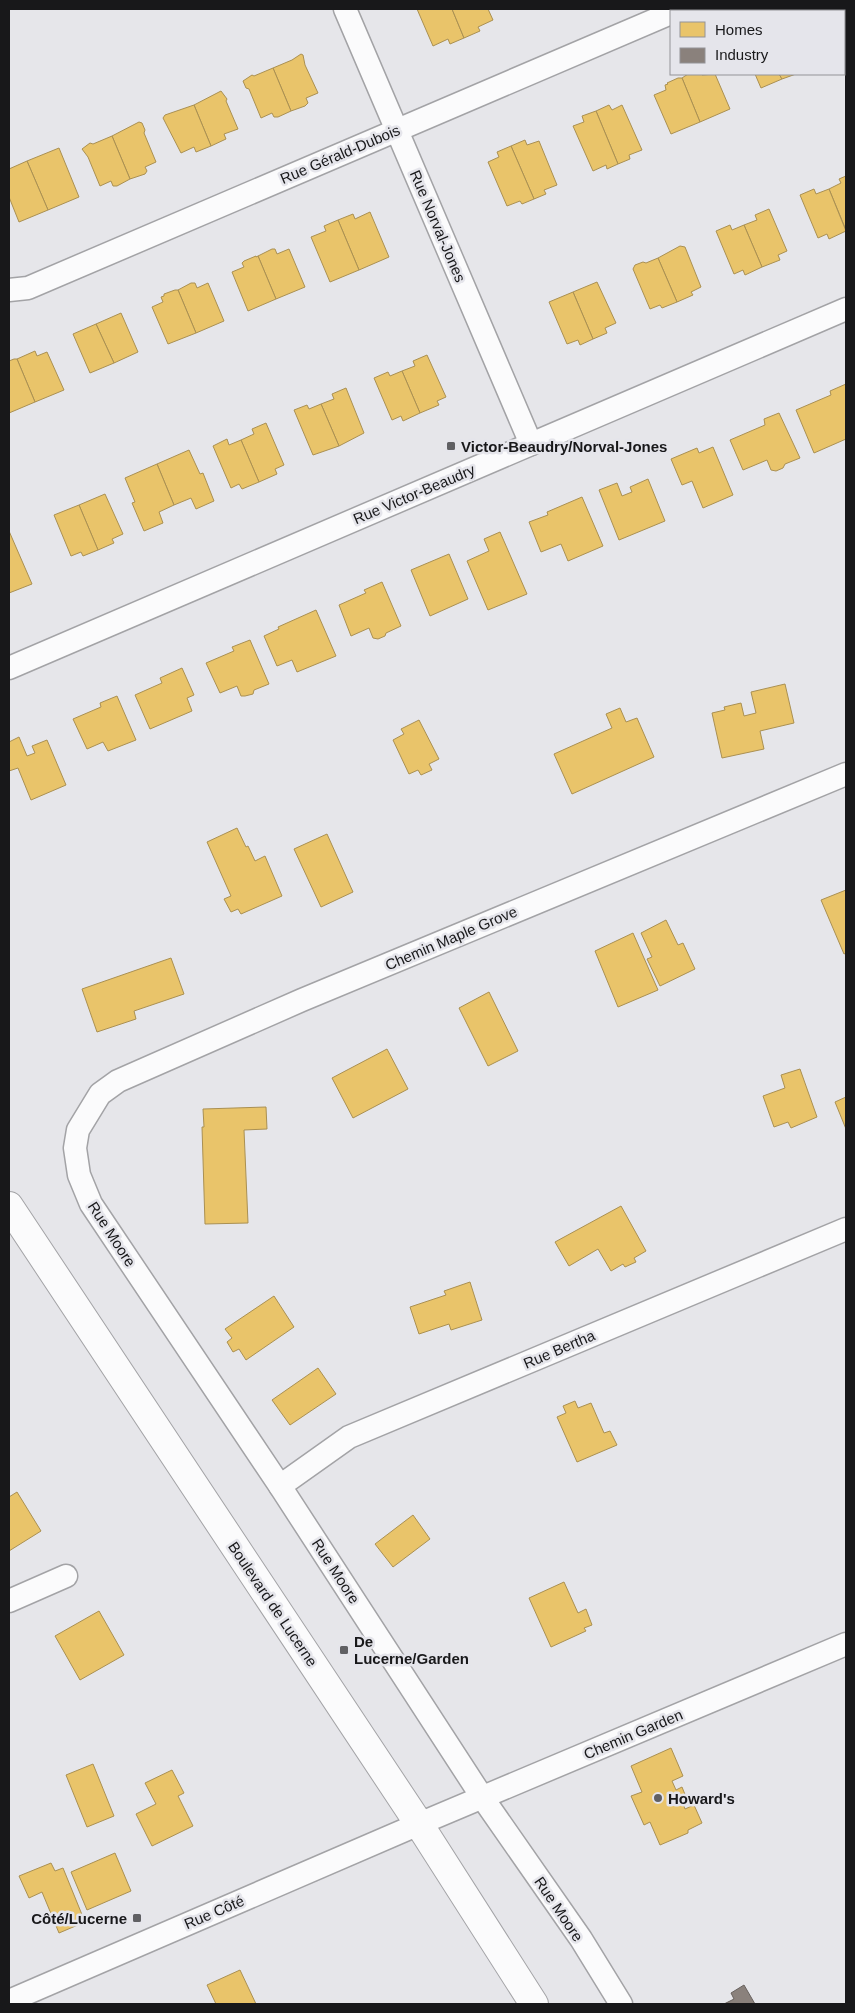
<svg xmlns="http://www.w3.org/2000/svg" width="855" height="2013" font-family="Helvetica,sans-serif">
  <rect width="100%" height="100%" fill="#e6e6ea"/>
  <!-- homes -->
  <g fill="#e9c46a" stroke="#aa9052">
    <path d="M417,9H452L464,38L450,44L448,39L433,46Z"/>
    <path d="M452,9H488L493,20L478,27L480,31L464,38Z"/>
    <path d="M833,9H846V57L844,58V11H832Z"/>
    <path d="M301,54L303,55L305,65L318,93L306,98L308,103L305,106L291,111L273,68L292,60Z"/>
    <path d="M273,68L291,111L278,117H274L272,113L261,118L249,89L246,88L243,81L252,75L254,76Z"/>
    <path d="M688,74H701L702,75L715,74L730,109L700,122L682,78Z"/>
    <path d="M755,74H779L782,79L761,88Z"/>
    <path d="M779,74H796L782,79Z"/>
    <path d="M678,78H682L700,122L671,134L654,95L666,90L665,85L668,84L667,83Z"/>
    <path d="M221,91L227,99L226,101L238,129L224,134L226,139L211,146L194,105Z"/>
    <path d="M194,105L211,146L196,152L194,147L181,153L163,118L165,115Z"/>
    <path d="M609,105L612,110L622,105L642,150L629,155L630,159L618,164L596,111Z"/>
    <path d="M596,111L618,164L607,169L606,165L593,171L573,126L584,122L582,116Z"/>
    <path d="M139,122L142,123L145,130L144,133L156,162L145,167L147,171L145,174L130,179L112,136Z"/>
    <path d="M112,136L130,179L117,186H113L111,181L100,186L88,157L82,149L90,143L93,144Z"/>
    <path d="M525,140L527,145L539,141L557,185L544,190L546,194L534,199L511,146Z"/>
    <path d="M511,146L534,199L522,204L520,201L507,206L488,162L499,157L497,152Z"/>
    <path d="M59,148L79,197L48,210L27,161Z"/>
    <path d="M27,161L48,210L19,222L9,197V169Z"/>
    <path d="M846,176V230L829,189L841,183L839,179Z"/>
    <path d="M814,189L816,194L829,189L846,231L829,239L827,234L818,238L800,195Z"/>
    <path d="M769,209L787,251L778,255L780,260L762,267L744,225L757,220L755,215Z"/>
    <path d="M370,212L389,257L359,270L338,220L353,214L355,219Z"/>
    <path d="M338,220L359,270L330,282L311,237L326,231L324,226Z"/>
    <path d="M730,225L732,230L744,225L762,267L745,275L743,270L734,274L716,231Z"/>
    <path d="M680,246L685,247L701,287L691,292L693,295L677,302L658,258Z"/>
    <path d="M272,249H275L277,254L289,249L305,287L276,299L258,256Z"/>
    <path d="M256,256V257L258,256L276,299L248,311L232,272L244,267L242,263L244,261Z"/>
    <path d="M658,258L677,302L662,308L660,305L650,309L633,269L635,265L643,262L646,263Z"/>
    <path d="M597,282L616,323L605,328L607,333L593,339L573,292Z"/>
    <path d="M191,283H195L197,288L208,283L224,321L196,333L178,290Z"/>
    <path d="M175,290H178L196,333L168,344L152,307L163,302L161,297L164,296V294Z"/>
    <path d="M573,292L593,339L580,345L578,340L567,344L549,302Z"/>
    <path d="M121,313L138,352L114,363L96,324Z"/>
    <path d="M96,324L114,363L90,373L73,334Z"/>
    <path d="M35,351L37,356L47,352L64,390L35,402L17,359Z"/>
    <path d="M427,355L446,397L437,401L439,405L420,413L402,371L415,366L413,361Z"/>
    <path d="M14,359H17L35,402L9,413V361Z"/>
    <path d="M402,371L420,413L403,421L401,416L392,420L374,378L388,372L390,376Z"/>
    <path d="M846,384V439L814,453L796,410L831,395L830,391Z"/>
    <path d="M346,388L364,433L339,446L321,404L334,399L332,394Z"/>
    <path d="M321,404L339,446L313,455L294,410L307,405L309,409Z"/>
    <path d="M779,413L800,458L785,464L783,468L776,471L771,470L767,460L743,470L730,440L765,425L764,419Z"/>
    <path d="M266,423L284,465L275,469L277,474L259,482L241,440L254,434L252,429Z"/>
    <path d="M227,439L229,445L241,440L259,482L242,489L239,484L231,488L213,446Z"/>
    <path d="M713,447L733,495L703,508L692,481L682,485L671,459L697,448L699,453Z"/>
    <path d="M189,450L200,474L203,473L214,501L196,509L191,498L174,505L157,464Z"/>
    <path d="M157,464L174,505L159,512L163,523L144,531L132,503L135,502L125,478Z"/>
    <path d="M648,479L665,521L619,540L599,490L617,483L622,496L632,492L630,487Z"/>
    <path d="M105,494L123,534L112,539L114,543L98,550L79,505Z"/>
    <path d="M582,497L603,546L568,561L561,544L541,552L529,522L548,515L547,512Z"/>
    <path d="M79,505L98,550L83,556L81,552L71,556L54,515Z"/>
    <path d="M9,531L32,584L9,593Z"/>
    <path d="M500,532L527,594L488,610L467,561L489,551L484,539Z"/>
    <path d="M449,554L468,599L430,616L411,570Z"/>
    <path d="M382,582L401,626L386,633L385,636L378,639L373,638L369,628L351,636L339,605L366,593L364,590Z"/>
    <path d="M316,610L336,656L297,672L292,660L277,666L264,636L279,629L278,627Z"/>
    <path d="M250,640L269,684L254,690L253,694L245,696H241L237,686L220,693L206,663L234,651L232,647Z"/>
    <path d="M182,668L194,695L187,698L192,711L150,729L135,695L162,683L160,678Z"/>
    <path d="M785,684L794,723L760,731L764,749L722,758L712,713L725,710L724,707L741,703L744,716L756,713L751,692Z"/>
    <path d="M117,696L136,740L108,751L103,742L87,749L73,719L101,707L100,703Z"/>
    <path d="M620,708L626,722L637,718L654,757L572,794L554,754L612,728L606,714Z"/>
    <path d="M419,720L439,759L429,764L432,770L421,775L418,770L409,774L393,740L404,734L401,729Z"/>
    <path d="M19,737L27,756L35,753L32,746L47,740L66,785L31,800L18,768L9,771V742Z"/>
    <path d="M237,828L246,847L248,846L255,861L265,856L282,896L241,914L238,909L231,912L224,899L231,896L207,842Z"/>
    <path d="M327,834L353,892L321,907L294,849Z"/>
    <path d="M846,890V953L844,954L821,900Z"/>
    <path d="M666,920L678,945L683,943L695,969L660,986L647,959L652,957L641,933Z"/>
    <path d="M633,933L658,990L618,1007L595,951Z"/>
    <path d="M171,958L184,994L134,1011L136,1019L97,1032L82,989Z"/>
    <path d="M489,992L518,1051L488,1066L459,1008Z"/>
    <path d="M387,1049L408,1089L353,1118L332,1078Z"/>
    <path d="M800,1069L817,1117L791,1128L788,1122L774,1127L763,1096L785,1088L781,1075Z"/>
    <path d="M846,1097V1129L835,1102Z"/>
    <path d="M266,1107L267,1129L244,1130L248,1223L205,1224L202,1127H204L203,1109Z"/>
    <path d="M621,1206L646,1251L634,1258L636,1262L625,1267L623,1264L611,1271L598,1249L569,1266L555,1242Z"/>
    <path d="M470,1282L482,1320L451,1330L449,1324L419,1334L410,1307L446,1295L444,1291Z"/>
    <path d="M274,1296L294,1327L246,1360L239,1349L233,1352L227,1342L232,1338L225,1329Z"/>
    <path d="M318,1368L336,1394L290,1425L272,1400Z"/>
    <path d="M575,1401L578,1408L591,1403L604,1433L610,1431L617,1445L577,1462L557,1417L566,1413L563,1406Z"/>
    <path d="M17,1492L41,1531L9,1551V1497Z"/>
    <path d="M413,1515L430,1539L393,1567L375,1544Z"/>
    <path d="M564,1582L578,1613L586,1609L592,1625L584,1628L586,1631L551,1647L529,1598Z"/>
    <path d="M99,1611L124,1655L80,1680L55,1636Z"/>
    <path d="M671,1748L683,1776L672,1781L676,1790L682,1787L686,1797L681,1799L685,1809L694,1805L702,1823L688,1830V1833L660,1845L650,1822L644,1825L631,1796L642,1792L631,1766Z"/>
    <path d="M93,1764L114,1816L87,1827L66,1775Z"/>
    <path d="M172,1770L184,1793L178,1796L193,1826L152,1846L136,1814L156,1804L145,1783Z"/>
    <path d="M115,1853L131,1891L87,1910L71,1872Z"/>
    <path d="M51,1863L55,1871L63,1868L85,1922L59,1933L42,1892L29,1898L19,1876Z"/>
    <path d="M240,1970L256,2004H216L207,1985Z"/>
  </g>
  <!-- industry -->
  <path fill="#8a817c" stroke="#68625f" d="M744,1985L755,2004H724L734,1999L731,1993Z"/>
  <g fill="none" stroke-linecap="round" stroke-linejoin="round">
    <!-- street casing -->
    <g stroke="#a3a3a6" stroke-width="25">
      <g id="street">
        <path d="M345,9L531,444"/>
        <path d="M9,290L28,288L671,13"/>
        <path d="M9,668L846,309"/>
        <path d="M280,1486L349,1437L846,1229"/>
        <path d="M9,1601L66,1576"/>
        <path d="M9,2001L419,1824L846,1644"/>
        <path d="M621,2004L581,1939L482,1797L280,1486L91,1204L79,1175L75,1148L78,1130L100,1094L118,1081L302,1000L846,774"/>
      </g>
    </g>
    <!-- secondary casing -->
    <g stroke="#a3a3a6" stroke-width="30">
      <path id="secondary" d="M9,1206L419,1824L534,2004"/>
    </g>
    <!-- street -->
    <use href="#street" stroke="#fbfbfc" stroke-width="22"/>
    <!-- secondary -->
    <use href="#secondary" stroke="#fbfbfc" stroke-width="28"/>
  </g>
  <!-- markers -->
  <g fill="#606063" stroke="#e5e5eb" stroke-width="2">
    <rect x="446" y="441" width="10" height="10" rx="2.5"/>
    <rect x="339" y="1645" width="10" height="10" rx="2.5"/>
    <circle cx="658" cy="1798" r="5"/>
    <rect x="132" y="1913" width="10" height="10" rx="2.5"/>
  </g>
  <g text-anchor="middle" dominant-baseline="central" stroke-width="5" stroke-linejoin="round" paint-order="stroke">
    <!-- street labels -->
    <g font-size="15" fill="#18181a" stroke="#e5e5eb">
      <text transform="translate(340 154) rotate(-23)">Rue Gérald-Dubois</text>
      <text transform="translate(438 226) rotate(67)">Rue Norval-Jones</text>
      <text transform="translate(414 494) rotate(-23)">Rue Victor-Beaudry</text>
      <text transform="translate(451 938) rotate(-23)">Chemin Maple Grove</text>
      <text transform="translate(112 1234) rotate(57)">Rue Moore</text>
      <text transform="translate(559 1349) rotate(-23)">Rue Bertha</text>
      <text transform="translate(336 1571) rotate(57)">Rue Moore</text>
      <text transform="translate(273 1604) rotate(56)">Boulevard de Lucerne</text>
      <text transform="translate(633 1734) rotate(-23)">Chemin Garden</text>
      <text transform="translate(559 1909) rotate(56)">Rue Moore</text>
      <text transform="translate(214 1912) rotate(-23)">Rue Côté</text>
    </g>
    <!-- poi labels -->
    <g font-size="15" font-weight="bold" fill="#18181a" stroke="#e5e5eb" text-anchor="start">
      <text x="461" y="446">Victor-Beaudry/Norval-Jones</text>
      <text x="354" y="1641">De<tspan x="354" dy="17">Lucerne/Garden</tspan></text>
      <text x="668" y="1798">Howard's</text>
      <text x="127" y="1918" text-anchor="end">Côté/Lucerne</text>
    </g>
  </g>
  <!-- border -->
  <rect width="855" height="2013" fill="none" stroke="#18181a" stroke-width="20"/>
  <!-- legend -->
  <rect x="670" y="10" width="175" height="65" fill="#e5e5eb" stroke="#939397"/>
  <rect x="680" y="22" width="25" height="15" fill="#e9c46a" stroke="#939397"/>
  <text x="715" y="35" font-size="15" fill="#18181a">Homes</text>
  <rect x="680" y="48" width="25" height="15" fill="#8a817c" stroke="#939397"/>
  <text x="715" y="60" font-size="15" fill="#18181a">Industry</text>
</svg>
